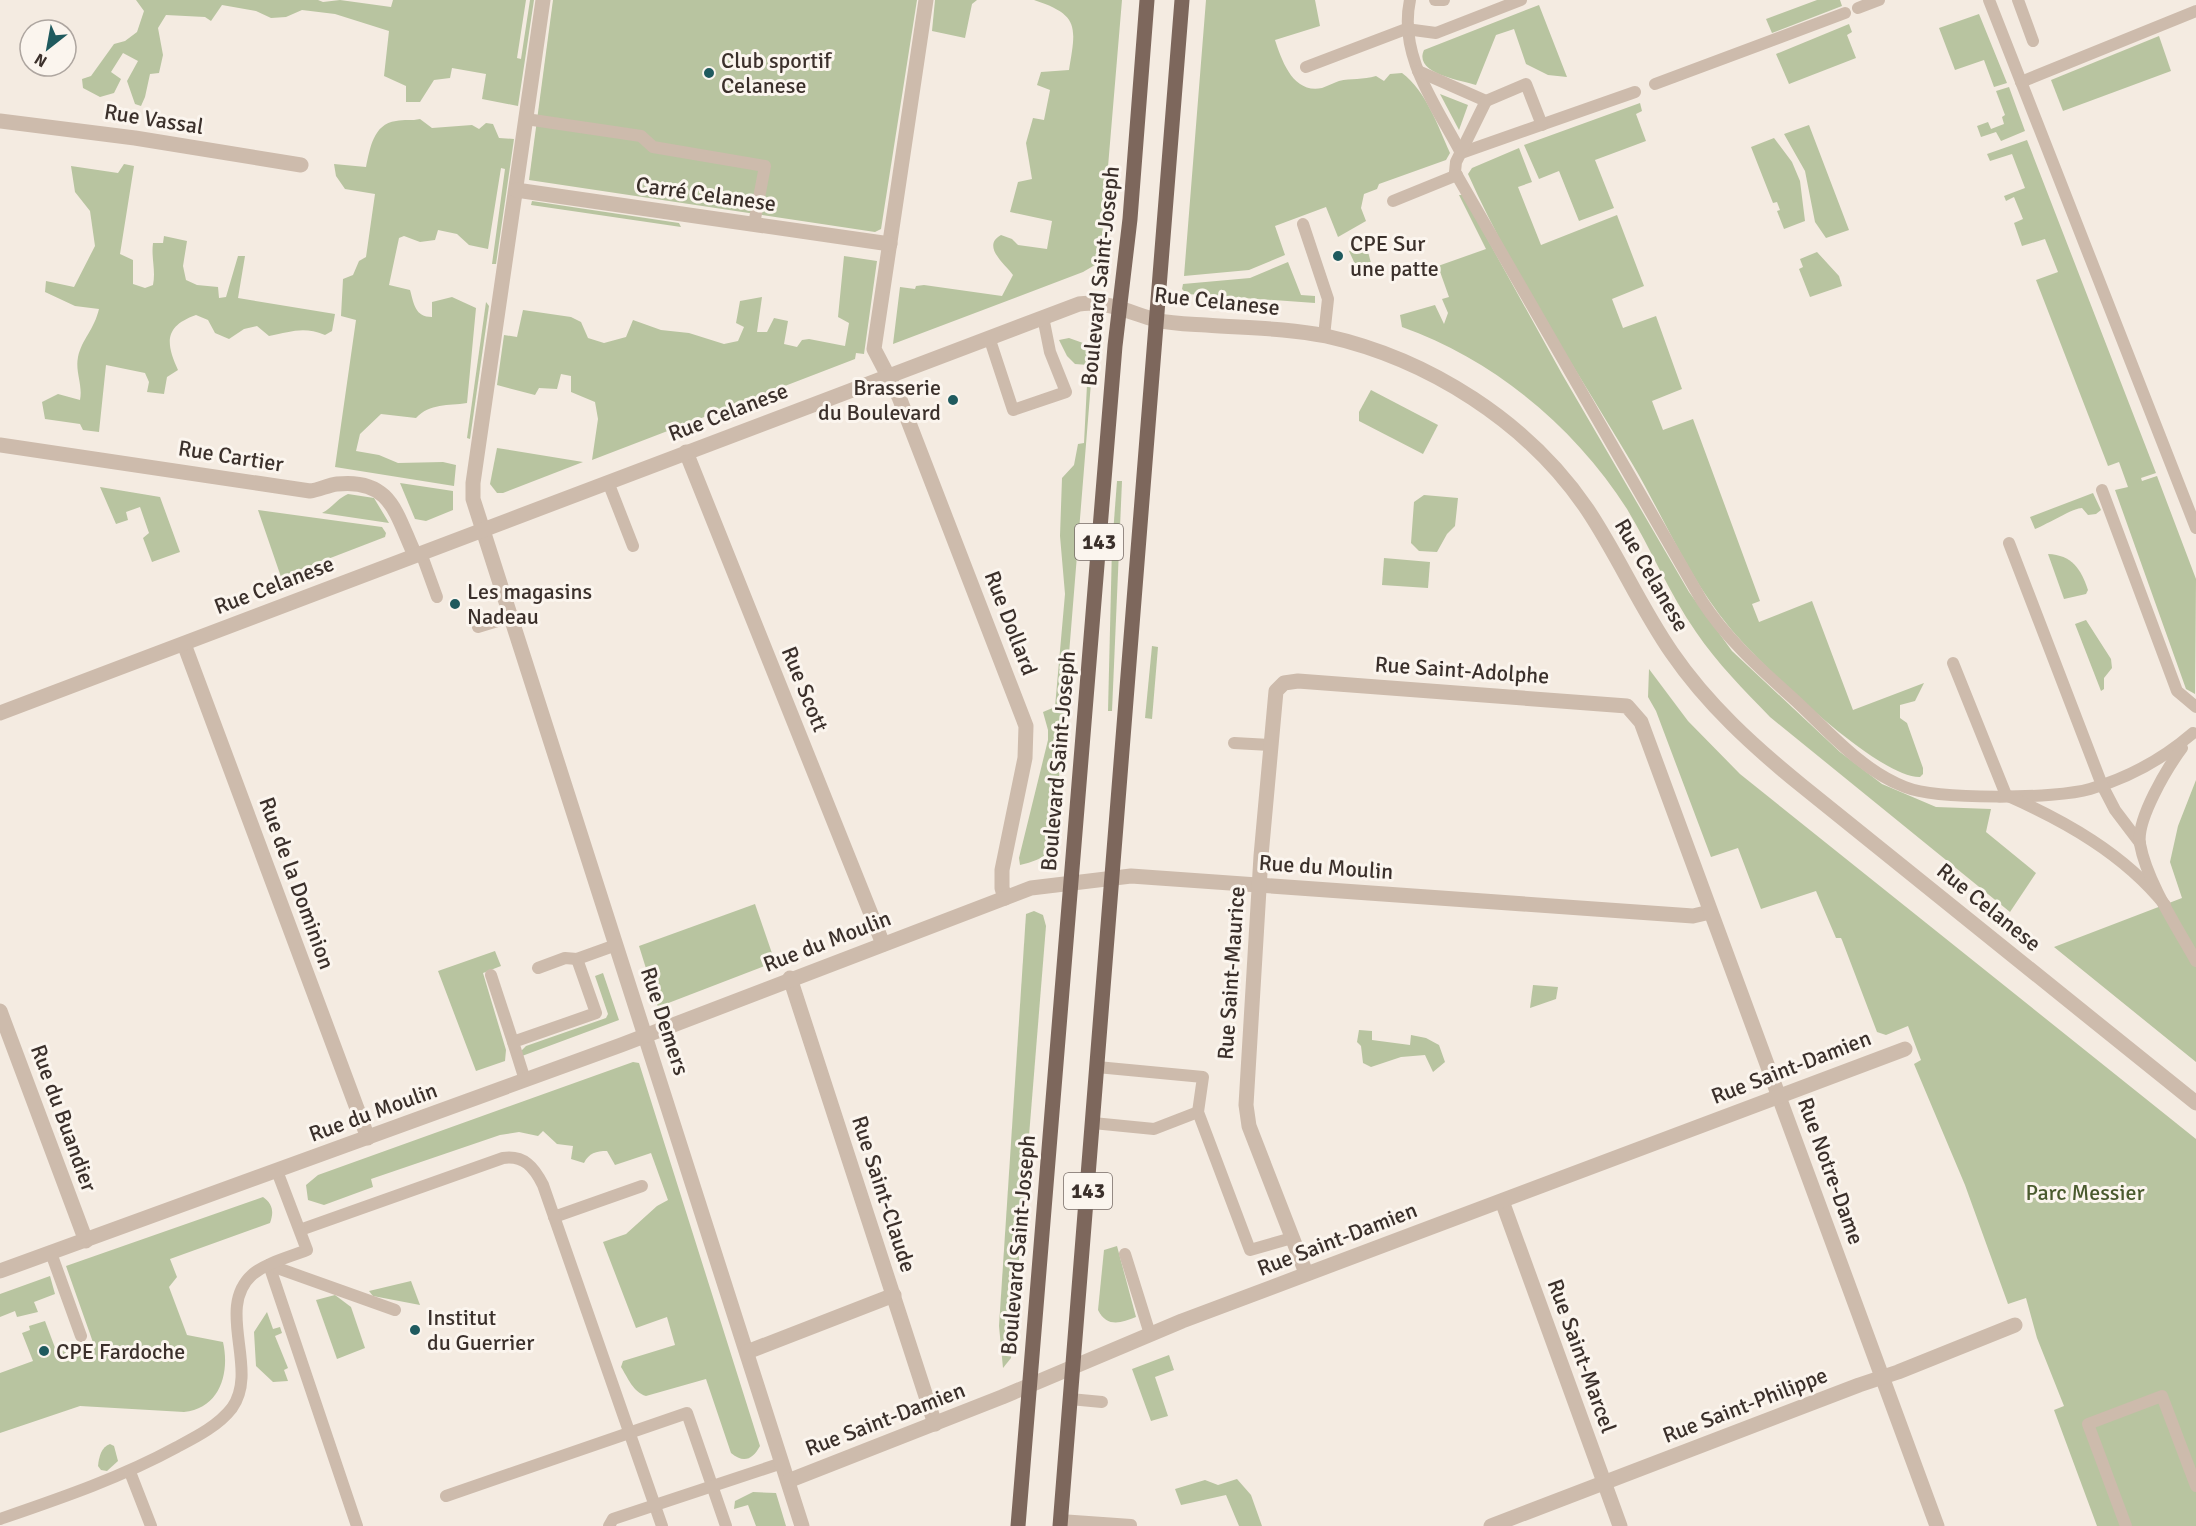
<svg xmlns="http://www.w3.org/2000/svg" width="2196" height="1526" font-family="Signika,sans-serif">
  <rect width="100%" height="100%" fill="#f4ebe1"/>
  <!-- green -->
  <g fill="#b8c4a0">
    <path d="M136,0H318L323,2L340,0L391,7L393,0H526L517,58L521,59L530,0H534L518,106L482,99L486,74L452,68L450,78L434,80L420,102H406V86L384,76L389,31L335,14L302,10L286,17L271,18L256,11L222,5L211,21L205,17L166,15L158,28L163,55L159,73L150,74L145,97L141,106L135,104L127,81L138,61L123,53L111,72L121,79L114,93L100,97L83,88L82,79L91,76L114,44L125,41L137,32L144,11Z"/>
    <path d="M553,0H917L881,229L875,232L529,180Z"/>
    <path d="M935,0H977L972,4L965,38L932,31Z"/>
    <path d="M1034,0H1122L1100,262L1083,272L893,344L900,287L915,289L916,286L924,285L1002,296L1013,275C1005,264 981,246 1001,235L1012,239L1018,245L1047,249L1052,221L1010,212L1018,182L1032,179L1026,143L1033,118L1044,120L1050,90L1037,85L1041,72L1069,70C1076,27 1080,15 1034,0Z"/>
    <path d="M1206,0H1315L1320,26L1275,40C1282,61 1293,94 1322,88C1328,86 1333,83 1339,81C1351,78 1363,80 1376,76L1384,81L1390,74L1402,73C1426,91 1438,126 1450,153L1446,160L1379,184L1377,189L1364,194L1361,208L1366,221L1338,237L1326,207L1275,226L1285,255L1249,270L1184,276Z"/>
    <path d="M1817,0H1840L1842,6L1772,33L1766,19Z"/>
    <path d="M1539,5L1567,77L1548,75L1526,64L1514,29L1496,35L1476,85C1461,80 1413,74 1424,50Z"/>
    <path d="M1979,14L2007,83L1994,87L1984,60L1955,70L1939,28Z"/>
    <path d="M1849,24L1852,32L1847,35L1856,58L1789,84L1776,54Z"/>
    <path d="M2159,36L2171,71L2063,111L2051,80Z"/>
    <path d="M2009,87L2025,131L2001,141L1996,132L1981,137L1977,126L1988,122L1991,129L2004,124L2002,117L2005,115L1996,91Z"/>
    <path d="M1440,94L1468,105L1459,130Z"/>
    <path d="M1640,103L1642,111L1636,114L1646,141L1595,160L1614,208L1579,221L1559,171L1539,179L1524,145Z"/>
    <path d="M420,119L432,128L472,125L479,129L486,123L493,124L499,138L514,139L496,264H492L505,169L501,168L488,249L469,245L457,234L438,230L435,240L420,242L404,236L399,238L389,285L410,290C414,304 415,317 432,317V302L452,297L476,308L467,403C448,406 430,403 416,418L381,414L360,434L356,451L379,455L398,463L443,462L456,465L454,486L335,467L356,320L341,316L343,279L353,275L359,261L366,257L375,194L345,189L336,176L334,164L366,167C370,149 373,124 396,121C404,119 412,121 420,119Z"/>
    <path d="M1809,125L1849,230L1826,238L1815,222L1805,171L1784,134Z"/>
    <path d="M1774,138L1792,162L1800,181L1805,221L1784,229L1777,211L1780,210L1777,202L1773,203L1751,147Z"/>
    <path d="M2027,140L2156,473L2141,478L2142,481L2157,476L2196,579L2195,694L2186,689L2115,490L2128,487L2119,462L2108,466L2036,280L2058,272L2045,239L2022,246L2014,223L2023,219L2014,197L2006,201L2004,196L2025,188L2012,154L1990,161L1987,154Z"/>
    <path d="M1519,148L1532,182L1518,187L1541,245L1617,215L1644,286L1612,299L1623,328L1656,316L1682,389L1652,401L1663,430L1693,419L1760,601L1752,604L1759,622L1812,601L1853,710L1924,683L1915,701L1900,705V718L1907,723L1923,768V774L1920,777C1877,778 1759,663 1730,628C1690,580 1665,520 1633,465C1577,370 1513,275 1468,174L1472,168Z"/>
    <path d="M124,164L134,166L120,254L133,260V284L145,288L153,285C156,270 151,258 153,243H163L164,236L187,241L183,266L186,280L197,285L218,287L219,298L226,297L238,256H245L238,298L335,314L332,331L325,335C303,326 291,332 269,336L257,326L244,329L229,339L215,333L208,320L196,315C165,326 165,342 178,370L167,377L164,394L147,392L149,382L145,373L106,365L99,432L83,430L80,424L45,419L42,402L58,394L80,400C83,385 75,372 78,357C82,339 94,330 99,309L75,306L45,292L46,281L74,287L95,246L90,211L75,192L71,166L118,173Z"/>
    <path d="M1459,195H1463L1562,374L1689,592L1732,651L1840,752L1882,784L1936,807L1991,809L1986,832L2036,873L2010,912L1770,717C1744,690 1717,663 1696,632C1669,593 1651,549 1627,509C1575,427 1493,359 1402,327L1400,315L1435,305L1444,324L1448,313L1442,299L1449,297L1438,266L1486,249Z"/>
    <path d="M532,201L679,223L681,227L531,205Z"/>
    <path d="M1366,244L1372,267L1360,275L1349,251Z"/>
    <path d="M1817,252L1839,276L1842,286L1810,297L1799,269L1803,267L1800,259Z"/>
    <path d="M844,256L877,261L864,354L856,353L855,359L592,460L598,419L595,402L571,392V376L561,374L557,389L539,388L535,395L497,385L504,335L517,337L523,310L571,317L581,322L588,338L604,343L626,337L633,320L661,330L689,333L724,344L738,341L744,327L736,323L740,301L762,297L757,332H767L774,318L788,321L784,344L797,347L802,340L809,339L845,346L849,323L838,317Z"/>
    <path d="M1288,262L1301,295L1315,296V303L1187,294L1182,289L1183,284L1250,278Z"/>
    <path d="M486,302L489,306L470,439L467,438Z"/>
    <path d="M1069,338L1083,343L1093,358L1054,839C1051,857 1036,861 1020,865L1019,858L1048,740V730L1043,712L1055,707L1065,594L1060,536L1062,478L1074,465L1078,444L1084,443L1088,365L1075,364L1067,356L1059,340Z"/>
    <path d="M1371,390L1438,425L1423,454L1359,421V412Z"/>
    <path d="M497,448L583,462L503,493H497L490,484Z"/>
    <path d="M1117,481H1122L1112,711H1108L1112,547Z"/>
    <path d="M400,483L453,491V510L426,521L415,519Z"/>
    <path d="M100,487L160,497L180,552L152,562L143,538L149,533L140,507L126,512L128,520L116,524Z"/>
    <path d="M2093,493L2101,510L2096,514L2088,515L2082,508C2073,508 2048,524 2035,529L2030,517Z"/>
    <path d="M348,494L374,498L389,523L322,513C332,508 338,498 348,494Z"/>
    <path d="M1424,495L1458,498L1455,526L1447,534L1437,552L1419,551L1411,543L1414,502Z"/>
    <path d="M258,510L382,527L386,533L385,537L281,577Z"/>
    <path d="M2048,554C2072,555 2081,569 2088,590L2086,594L2064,599Z"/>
    <path d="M1384,558L1430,562L1428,588L1382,585Z"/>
    <path d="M2086,620L2111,659L2112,668L2104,678V689L2101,691L2075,624Z"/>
    <path d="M1152,646L1158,647L1152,719L1145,718Z"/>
    <path d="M1649,669L1688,721L1740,774L2196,1139V1526H2097L2054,1410L2064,1406L2037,1338L2026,1298L2008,1304L1965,1185L1914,1064L1921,1060L1908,1026L1886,1035L1877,1032L1842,940L1841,938H1836L1816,891L1761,909L1738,848L1711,857L1656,711L1648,697Z"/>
    <path d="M2196,780V1062L2054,947L2182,898L2170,862L2178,826Z"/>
    <path d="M755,904L775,962L658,1007L639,946Z"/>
    <path d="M1034,911L1043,915L1046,926L1011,1358L1003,1368L999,1326L1026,914Z"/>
    <path d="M495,951L501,966L483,973L506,1050L505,1061L476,1071L438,971Z"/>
    <path d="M603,973L619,1020L522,1056L521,1051L526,1046L606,1018L608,1014L595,976Z"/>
    <path d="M1533,985L1558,987L1556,999L1530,1008Z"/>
    <path d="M1359,1030L1372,1031V1040L1410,1045L1411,1035L1426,1038L1439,1045L1445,1062L1433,1072L1425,1055L1401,1057L1371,1067L1363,1063L1361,1046L1357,1042Z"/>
    <path d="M633,1062L639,1063L760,1446C753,1459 744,1464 731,1453L706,1379L646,1396C633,1392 628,1378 621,1367L623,1361L675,1345L667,1317L636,1328L603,1242L626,1234L657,1206L668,1200L651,1153L615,1165L607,1151C596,1151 589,1153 584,1163L571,1159L573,1146L557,1144L543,1131L538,1136L519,1132L500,1135L371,1179L373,1187L324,1205L308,1200L306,1185L318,1175Z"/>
    <path d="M263,1197C273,1204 274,1212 270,1223L170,1259L177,1277L169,1287L187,1335L223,1342C230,1373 220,1408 184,1412L80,1406L0,1433V1373L33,1361L22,1333L30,1330L29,1326L45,1321L57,1353L74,1346L79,1353L95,1348L66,1266Z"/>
    <path d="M1117,1246L1136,1317C1121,1323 1107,1328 1098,1310L1104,1250Z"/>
    <path d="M50,1276L55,1294L34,1302L38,1312L17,1317L15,1311L0,1317V1294Z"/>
    <path d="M411,1281L420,1305L373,1296L369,1291Z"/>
    <path d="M335,1295L351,1307L365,1348L337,1359L316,1300Z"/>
    <path d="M267,1312L273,1329L280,1327L282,1333L275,1336L288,1368L284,1370L288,1381L273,1382L256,1366L254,1332Z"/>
    <path d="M1169,1355L1174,1370L1155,1377L1168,1416L1151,1421L1132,1369Z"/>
    <path d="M110,1444L114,1446L118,1461L107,1471L101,1470L98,1466C99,1457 101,1447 110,1444Z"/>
    <path d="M1237,1479L1251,1495L1262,1526H1239L1226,1495L1181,1505L1175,1489L1205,1480L1218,1485Z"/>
    <path d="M753,1492L776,1493L786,1526H756L748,1505L734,1509L735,1501Z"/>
  </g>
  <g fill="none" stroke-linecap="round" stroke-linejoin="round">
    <!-- service -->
    <g stroke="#cdbbac" stroke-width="12">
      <path d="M1410,0C1398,56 1436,105 1461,153L1635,92"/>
      <path d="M1435,0H1444"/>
      <path d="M1989,0L2196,528"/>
      <path d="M2018,0L2033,41"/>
      <path d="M1858,8L1879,0"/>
      <path d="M1306,67L1406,29L1436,33L1521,0"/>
      <path d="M1418,71L1486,101L1456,162L1455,172L1702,601C1727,640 1763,671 1798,703C1830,733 1863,771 1905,787C1937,800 2056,799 2090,789C2128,778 2164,758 2193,733"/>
      <path d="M2021,82L2196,11"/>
      <path d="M1655,84L1845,13"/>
      <path d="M1486,101L1526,84L1542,125"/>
      <path d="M526,119L641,136L653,147L765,166L754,224"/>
      <path d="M1393,201L1457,175"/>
      <path d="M1303,224L1328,299L1324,336"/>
      <path d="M989,337L1013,410L1066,392L1050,352L1043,317"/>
      <path d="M608,482L633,546"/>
      <path d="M2102,490L2177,691L2196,707"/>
      <path d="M2009,543L2102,785L2115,810L2140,843"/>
      <path d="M421,553L437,597"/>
      <path d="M478,627L511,617"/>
      <path d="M1953,663L2006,795C2065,821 2124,854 2165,905"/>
      <path d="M1234,743L1270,745"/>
      <path d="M2182,748C2167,768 2136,820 2140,844C2147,882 2177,927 2196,961"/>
      <path d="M538,968L565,958L577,959"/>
      <path d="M491,975L513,1042"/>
      <path d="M1097,1067L1203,1077L1198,1112L1250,1250L1292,1238"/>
      <path d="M525,1080L513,1042L596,1013L577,959L616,945"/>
      <path d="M1093,1123L1154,1129L1198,1112"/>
      <path d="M554,1217L642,1186"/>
      <path d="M300,1230L503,1158C524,1155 534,1167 543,1185L662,1526"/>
      <path d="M51,1253L81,1336"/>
      <path d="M1125,1254L1150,1334"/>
      <path d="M269,1265L357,1526"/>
      <path d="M269,1265L395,1310"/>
      <path d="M1070,1399L1102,1402"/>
      <path d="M130,1472L151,1526"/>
      <path d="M446,1496L687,1413L726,1526"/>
      <path d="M0,1519C61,1498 120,1478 177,1447C196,1437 218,1426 232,1408C260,1369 214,1308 253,1274C268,1262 290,1257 307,1250L277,1171"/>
      <path d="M1060,1520L1131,1525"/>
      <path d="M609,1526L613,1519L782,1463"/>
      <path d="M2126,1526L2088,1424L2162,1396L2196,1486"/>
    </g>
    <!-- minor -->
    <g stroke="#cdbbac" stroke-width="15">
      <path d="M543,0L473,483V499L802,1526"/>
      <path d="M926,0L874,349L899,397L1026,726L1025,758L1002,870V888L1005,898"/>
      <path d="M0,121L135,138L301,165"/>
      <path d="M516,190L890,244"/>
      <path d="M0,445L310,491C319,490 328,485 337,484C392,478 396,515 415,555"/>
      <path d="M686,452L883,944"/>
      <path d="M184,644L368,1138"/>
      <path d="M790,978L935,1424"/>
      <path d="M0,1011L86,1241"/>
      <path d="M1502,1201L1620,1526"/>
      <path d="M0,1271L621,1045L1031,888L1131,876L1693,916L1710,912"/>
      <path d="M1306,1273L1249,1126L1246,1105L1261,856L1276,691L1284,683L1298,681L1627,706L1641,722L1937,1526"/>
      <path d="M747,1352L894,1295"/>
      <path d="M788,1481L1002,1397L1182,1321L1905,1049"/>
      <path d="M1491,1526L1859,1385L1898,1372L2015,1325"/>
    </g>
    <!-- tertiary -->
    <path stroke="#cdbbac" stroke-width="15" d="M0,713L1079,304C1105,300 1131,313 1156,320C1172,324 1189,324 1206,325C1246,328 1287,328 1326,336C1429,359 1528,422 1587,509C1618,555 1640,607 1672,653C1707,704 1753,746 1801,785L2196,1103"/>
    <!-- primary -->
    <g stroke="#7d675c" stroke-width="15">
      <path d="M1018,1526L1115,346L1130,219L1147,0"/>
      <path d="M1060,1526L1182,0"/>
    </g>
  </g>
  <!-- markers -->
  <g fill="#1f5a5e" stroke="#fbf5ee" stroke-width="2">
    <circle cx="709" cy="73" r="6"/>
    <circle cx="1338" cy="256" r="6"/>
    <circle cx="953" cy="400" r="6"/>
    <circle cx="455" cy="604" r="6"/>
    <circle cx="415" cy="1330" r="6"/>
    <circle cx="44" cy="1351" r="6"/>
  </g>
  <g text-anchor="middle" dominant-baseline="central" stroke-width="6" stroke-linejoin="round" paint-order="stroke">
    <!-- shield labels -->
    <g fill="#fbf5ee" stroke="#756b66" stroke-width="1.5">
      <rect x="1075" y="524" width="48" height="36" rx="4.5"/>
      <rect x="1064" y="1173" width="48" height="36" rx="4.5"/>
    </g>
    <g font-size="21" font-weight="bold" fill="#3b302b">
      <text x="1099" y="542">143</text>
      <text x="1088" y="1191">143</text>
    </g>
    <!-- poi labels -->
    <g font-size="22" fill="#3b302b" stroke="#fbf5ee" text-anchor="start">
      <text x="721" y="60">Club sportif<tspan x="721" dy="25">Celanese</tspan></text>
      <text x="1350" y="243">CPE Sur<tspan x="1350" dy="25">une patte</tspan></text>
      <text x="941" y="387" text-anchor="end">Brasserie<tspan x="941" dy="25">du Boulevard</tspan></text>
      <text x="467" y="591">Les magasins<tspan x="467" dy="25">Nadeau</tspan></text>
      <text x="427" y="1317">Institut<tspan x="427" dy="25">du Guerrier</tspan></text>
      <text x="56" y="1351">CPE Fardoche</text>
    </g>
    <!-- street labels -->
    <g font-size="22" fill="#3b302b" stroke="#fbf5ee">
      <text transform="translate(154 119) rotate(9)">Rue Vassal</text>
      <text transform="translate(706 194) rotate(8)">Carré Celanese</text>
      <text transform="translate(1100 276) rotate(-84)">Boulevard Saint-Joseph</text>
      <text transform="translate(1217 301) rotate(6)">Rue Celanese</text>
      <text transform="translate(728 412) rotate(-21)">Rue Celanese</text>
      <text transform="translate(231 456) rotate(9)">Rue Cartier</text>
      <text transform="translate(1652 575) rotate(60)">Rue Celanese</text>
      <text transform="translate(274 585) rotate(-21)">Rue Celanese</text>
      <text transform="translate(1011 623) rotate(69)">Rue Dollard</text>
      <text transform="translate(1462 670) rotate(4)">Rue Saint-Adolphe</text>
      <text transform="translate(805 689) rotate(68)">Rue Scott</text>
      <text transform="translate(1058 761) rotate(-85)">Boulevard Saint-Joseph</text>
      <text transform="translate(1326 867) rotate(4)">Rue du Moulin</text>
      <text transform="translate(297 883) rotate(70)">Rue de la Dominion</text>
      <text transform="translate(1989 907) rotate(39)">Rue Celanese</text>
      <text transform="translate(827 941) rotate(-21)">Rue du Moulin</text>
      <text transform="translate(1231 973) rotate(-86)">Rue Saint-Maurice</text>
      <text transform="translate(665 1021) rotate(72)">Rue Demers</text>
      <text transform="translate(1791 1067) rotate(-21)">Rue Saint-Damien</text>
      <text transform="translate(373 1112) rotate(-20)">Rue du Moulin</text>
      <text transform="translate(64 1118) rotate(70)">Rue du Buandier</text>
      <text transform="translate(1831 1171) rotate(70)">Rue Notre-Dame</text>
      <text transform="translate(884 1194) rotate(72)">Rue Saint-Claude</text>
      <text transform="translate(1337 1239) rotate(-21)">Rue Saint-Damien</text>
      <text transform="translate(1018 1245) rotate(-85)">Boulevard Saint-Joseph</text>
      <text transform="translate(1582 1356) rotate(70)">Rue Saint-Marcel</text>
      <text transform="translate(1745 1405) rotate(-21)">Rue Saint-Philippe</text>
      <text transform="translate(885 1419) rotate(-21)">Rue Saint-Damien</text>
    </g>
    <!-- park labels -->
    <g font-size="22" fill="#4a5a2e" stroke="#fbf5ee">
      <text x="2085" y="1192">Parc Messier</text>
    </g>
  </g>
  <!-- north arrow -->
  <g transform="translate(48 48) rotate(211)"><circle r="28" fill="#fbf5ee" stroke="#aea6a0" stroke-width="1.5"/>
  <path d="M0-4.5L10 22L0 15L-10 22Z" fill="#1f5a5e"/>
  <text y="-9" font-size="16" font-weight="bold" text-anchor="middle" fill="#3b302b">N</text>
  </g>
</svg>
